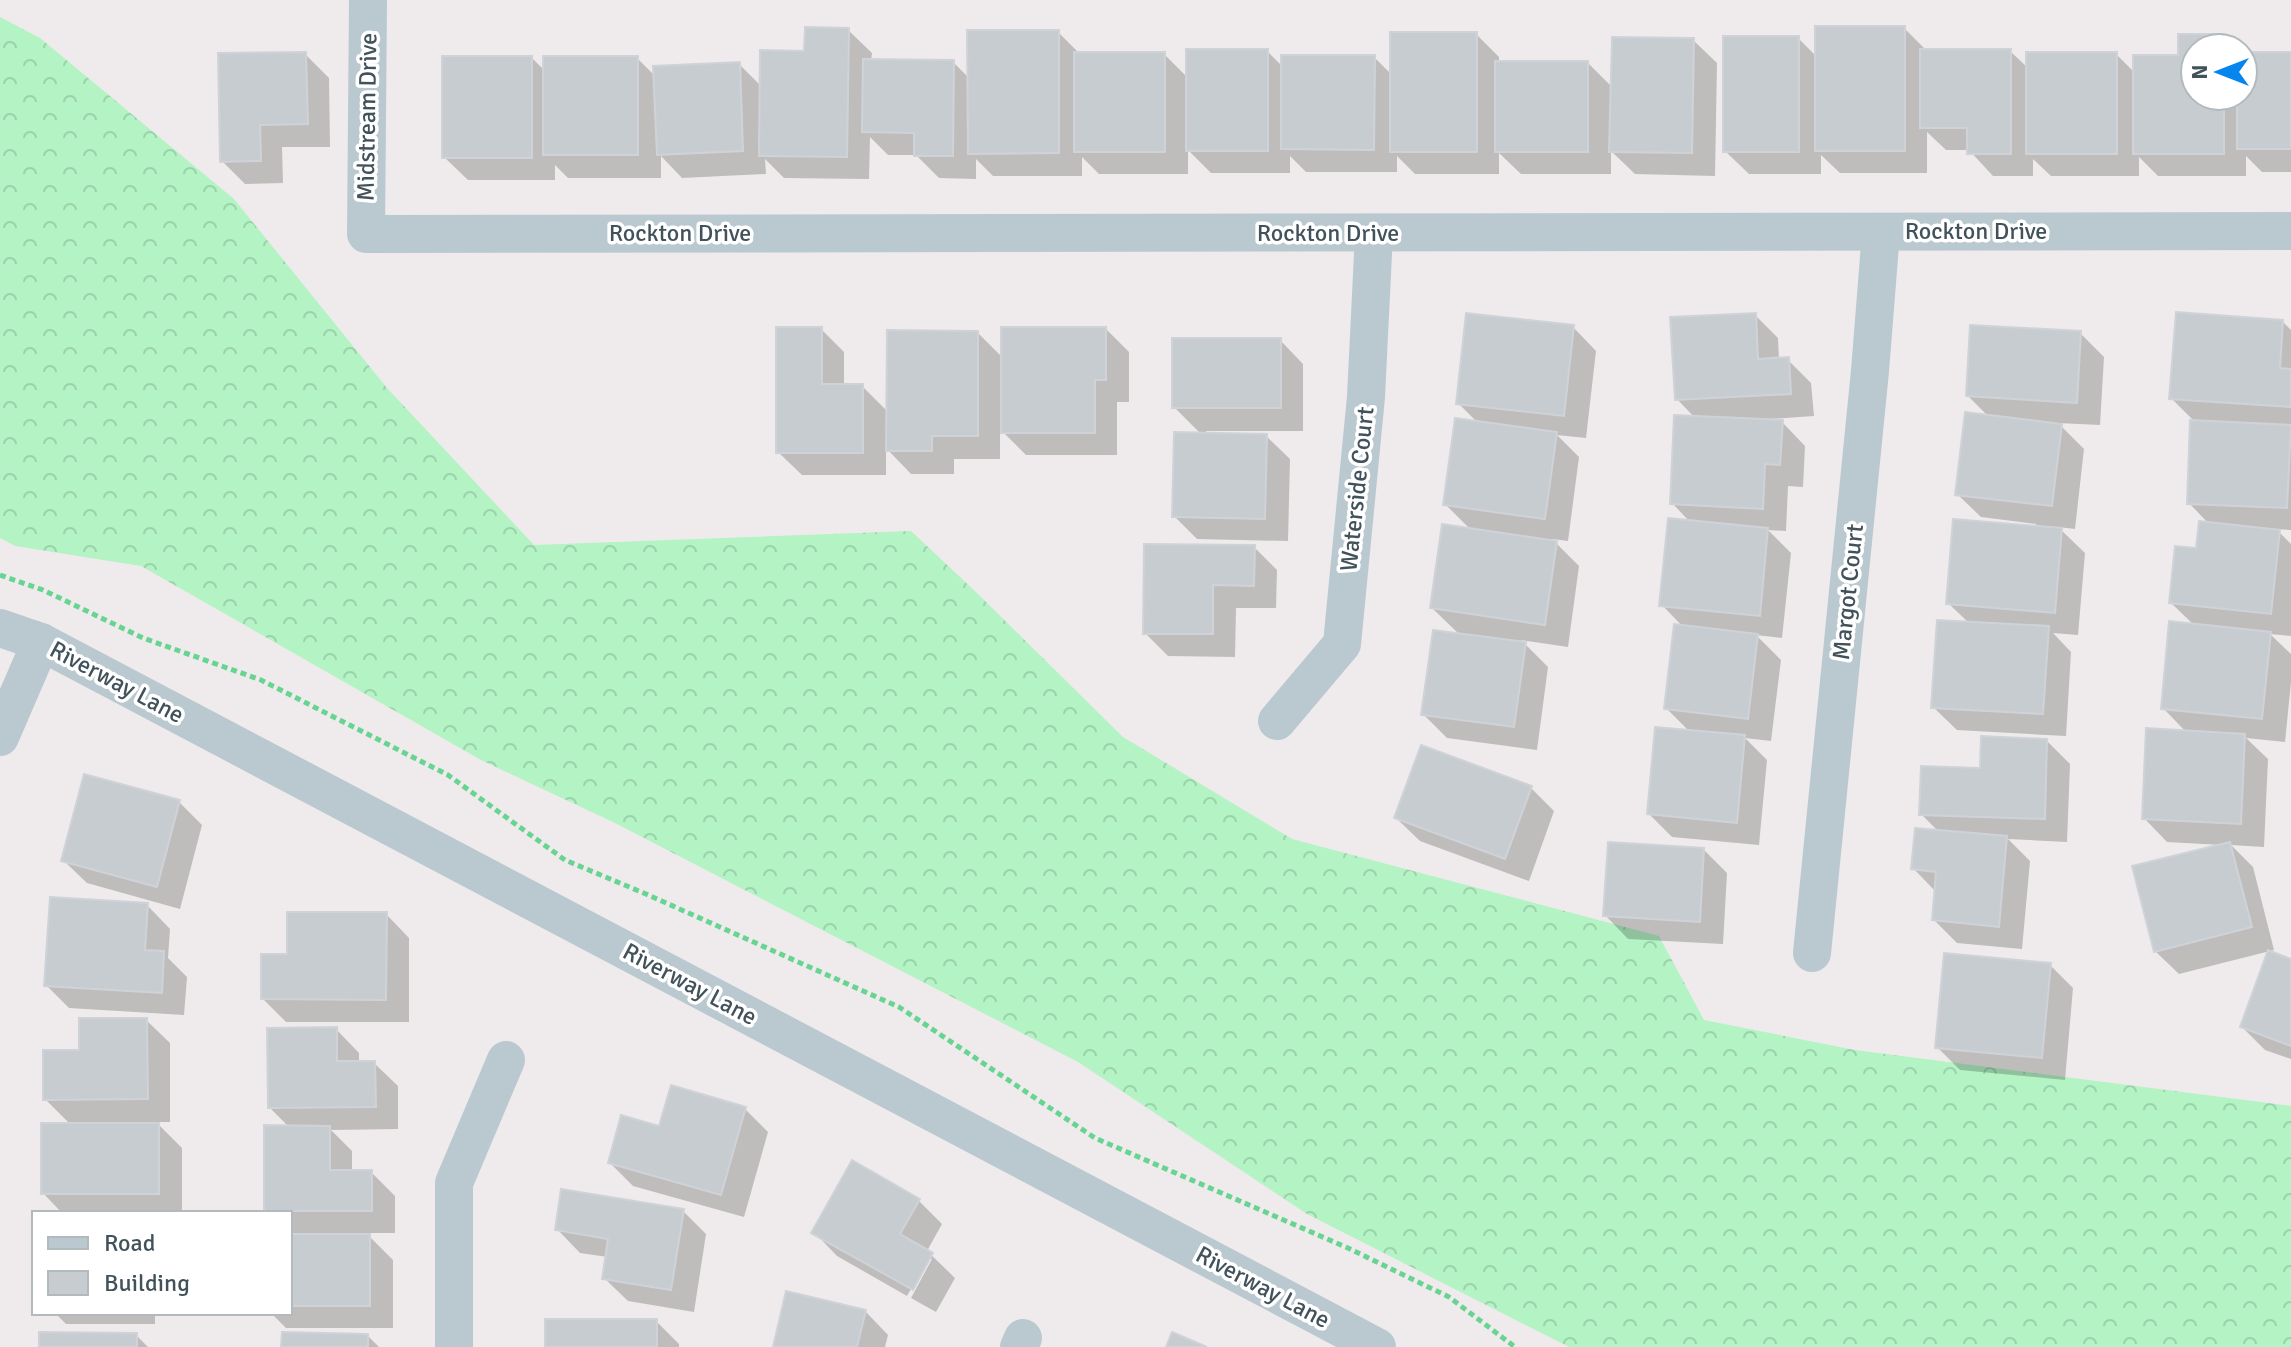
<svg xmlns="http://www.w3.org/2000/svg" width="2291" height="1347" font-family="Signika,sans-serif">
  <defs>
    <pattern id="forest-crowns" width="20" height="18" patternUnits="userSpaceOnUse" patternTransform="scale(2)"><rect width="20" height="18" fill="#b3f3c4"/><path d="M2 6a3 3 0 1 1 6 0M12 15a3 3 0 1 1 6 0" fill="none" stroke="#9bd2ab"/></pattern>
  </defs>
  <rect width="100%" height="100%" fill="#efebec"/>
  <!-- forest -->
  <path fill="url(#forest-crowns)" d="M0,17L40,38L234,199L387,388L534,545L911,531L978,594L1123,737L1292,839L1659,936L1704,1020L1855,1050L2291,1106V1347H1569L1307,1214L1078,1062L615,823L481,760L141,566L15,546L0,538Z"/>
  <!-- shadow -->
  <g fill="#0003">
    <path d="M1904,28L1927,51H2010L2028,68L2116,54L2135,73L2180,57V36H2223L2236,48H2195V96H2243V54H2291V172H2262L2246,156V176H2158L2139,157V176H2051L2033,159V176H1993L1969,150H1946L1927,132V173H1840L1821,155V174H1749L1725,151L1798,38L1817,57Z"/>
    <path d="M848,30L872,53L871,61L953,62L969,78L1058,32L1080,54H1164L1188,78L1267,51L1283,67L1374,57L1392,75L1476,34L1499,57V63H1588L1613,88L1693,40L1717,63L1715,176L1635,174L1611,151V174H1521L1499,153V174H1415L1397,156V172H1306L1290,156V173H1211L1188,150V174H1099L1082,157V176H993L976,159V179L939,178L916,155H888L870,137L869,179L784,178L765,159L766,174L682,178L661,156V178H568L555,165V180H468L444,157L532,58L545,71L637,58L655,76L739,64L761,86L806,53Z"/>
    <path d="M305,54L329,78L330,147H282L283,183L245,184L222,161Z"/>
    <path d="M1755,315L1778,338L1779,360H1788L1811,383L1814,416L1769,419V422H1782L1805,446L1803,487L1788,486L1786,531L1768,530L1791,553L1782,638L1756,635L1781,660L1771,741L1745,738L1767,760L1759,845L1672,837L1649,814L1690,732L1666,708L1684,628L1662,605L1690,522L1672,503L1695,418L1677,399Z"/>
    <path d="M2283,322L2291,330V530L2276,529L2291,544V636L2270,634L2291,654V682L2285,742L2246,738L2268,759L2264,847L2231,845L2253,867L2274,950L2179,974L2155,951L2222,845L2167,842L2144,818L2187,733L2163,708L2194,625L2171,603L2210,525L2189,503L2196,423L2171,398Z"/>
    <path d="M1573,327L1596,351L1586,438L1557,435L1579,457L1568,541L1552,539L1579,566L1568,647L1521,640L1548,667L1537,750L1447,738L1423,714L1460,635L1432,608L1471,530L1446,505L1478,423L1458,403Z"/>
    <path d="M821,329L844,352V386H862L888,412L978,333L1003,358L1106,329L1129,352V402H1117V455H1026L1000,429V459H954V474H911L886,448V475H802L778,452Z"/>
    <path d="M2080,333L2104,357L2100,425L2058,423L2084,449L2075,529L2058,527L2085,553L2078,635L2053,633L2071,652L2066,736L1957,730L1933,707L1969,623L1948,603L2036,528V524L1981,517L1957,494L1989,417L1968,396Z"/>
    <path d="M1280,340L1303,364V431H1206V434L1266,436L1290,459L1288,541L1197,539L1174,516L1201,434L1174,407Z"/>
    <path d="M1254,547L1277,570L1276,608H1236L1235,657L1168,656L1145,633Z"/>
    <path d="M2046,740L2070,764L2067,842L2008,839L2030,861L2022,949L1957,943L1934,920L1936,892L1913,868L1939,832L1921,814Z"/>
    <path d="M1531,788L1554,811L1529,881L1420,841L1396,818Z"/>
    <path d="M179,802L202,825L180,909L87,883L63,860Z"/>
    <path d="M1704,850L1727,873L1723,944L1628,939L1605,915Z"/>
    <path d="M147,905L170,929L168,958L187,977L184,1015L69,1008L46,985Z"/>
    <path d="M386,914L409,938V1022H286L263,999L289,956Z"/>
    <path d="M2291,961V1059L2265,1050L2242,1027Z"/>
    <path d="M2050,965L2073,988L2065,1080L1960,1070L1937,1047Z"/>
    <path d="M146,1020L170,1043V1122H156L182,1148V1213H62L43,1193L71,1125L45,1099L81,1052Z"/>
    <path d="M336,1029L359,1053V1063H374L398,1086V1129L331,1130L352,1151V1172H371L395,1196V1233H366L393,1260V1328H286L271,1313H290V1236H293L290,1234V1213H269L266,1210L290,1128L270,1108Z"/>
    <path d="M745,1109L768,1132L744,1217L633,1186L610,1163Z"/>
    <path d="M919,1201L942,1224L927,1251L955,1278L936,1312L911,1298L932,1259H928L907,1296L837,1256L814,1232Z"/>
    <path d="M683,1211L706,1234L694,1312L628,1301L604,1278L608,1257L580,1253L557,1229Z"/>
    <path d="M865,1311L888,1335L885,1347H775Z"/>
    <path d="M55,1313H155V1324H66Z"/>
    <path d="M656,1321L679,1344V1347H547Z"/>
    <path d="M136,1335L148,1347H41Z"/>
    <path d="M368,1336L379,1347H283Z"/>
  </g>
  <!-- building -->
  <g fill="#c7ccd1" stroke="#cfd3d8" stroke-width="2">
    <rect x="1815" y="26" width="90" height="125"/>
    <path d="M805,27L849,28L847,157L759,156L760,50L804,51Z"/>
    <path d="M967,30H1059V153L968,154Z"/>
    <rect x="1390" y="32" width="87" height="120"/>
    <path d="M2178,34H2224V48H2195V96H2224V154H2133V55H2178Z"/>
    <rect x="1723" y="36" width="76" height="116"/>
    <path d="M1612,37L1694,38L1692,153L1609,152Z"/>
    <rect x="1186" y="49" width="82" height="102"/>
    <path d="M1920,49H2011V154H1967V128H1920Z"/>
    <path d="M306,52L308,124L260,125L261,161L220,162L218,53Z"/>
    <rect x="1074" y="52" width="91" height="100"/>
    <rect x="2026" y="52" width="91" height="102"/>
    <path d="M2243,52H2291V149H2237V96H2243Z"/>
    <path d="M1281,55H1375L1374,150L1281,149Z"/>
    <rect x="442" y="56" width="90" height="102"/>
    <rect x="543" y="56" width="95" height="99"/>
    <path d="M863,59L954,60L953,156H914V133L862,132Z"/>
    <rect x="1495" y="61" width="93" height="91"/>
    <path d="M740,62L743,151L657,155L653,66Z"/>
    <path d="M2176,312L2283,320L2280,368L2291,369V407L2169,399Z"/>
    <path d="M1466,313L1574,325L1564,416L1456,404Z"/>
    <path d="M1756,313L1758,359L1789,357L1791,394L1675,400L1670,317Z"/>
    <path d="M1970,325L2081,331L2077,403L1966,396Z"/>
    <path d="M776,327H822V384H863V453H776Z"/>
    <path d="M1001,327H1106V380H1095V433H1001Z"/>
    <path d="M887,330L978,331V436H932V451H886Z"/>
    <rect x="1172" y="338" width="109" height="70"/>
    <path d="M1965,412L2062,424L2052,506L1955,495Z"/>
    <path d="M1674,415L1783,420L1780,465L1765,464L1763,509L1670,504Z"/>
    <path d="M1455,418L1557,432L1545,519L1443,505Z"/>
    <path d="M2190,420L2291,425L2287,508L2187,504Z"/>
    <path d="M1174,432L1267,434L1265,519L1172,517Z"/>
    <path d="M1668,518L1768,528L1760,616L1659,606Z"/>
    <path d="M1953,519L2062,528L2055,613L1946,604Z"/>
    <path d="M2199,521L2280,530L2271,614L2169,603L2175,546L2196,548Z"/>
    <path d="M1442,524L1557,541L1545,625L1430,608Z"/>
    <path d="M1144,544L1255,545L1254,586L1213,585V634H1143Z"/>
    <path d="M1937,620L2049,626L2043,714L1931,708Z"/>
    <path d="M2169,621L2271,632L2262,719L2161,709Z"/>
    <path d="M1674,624L1758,634L1748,719L1664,709Z"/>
    <path d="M1433,630L1526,642L1514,727L1421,715Z"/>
    <path d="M1655,727L1745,735L1737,823L1647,814Z"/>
    <path d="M2146,728L2245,734L2241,824L2142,819Z"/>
    <path d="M1981,736L2047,739L2045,819L1919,815L1921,766L1980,768Z"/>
    <path d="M1421,745L1532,786L1505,859L1394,818Z"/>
    <path d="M84,774L180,800L157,887L61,861Z"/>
    <path d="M1915,828L2007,836L1999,927L1932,920L1936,872L1911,869Z"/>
    <path d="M1608,842L1704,848L1700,922L1603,916Z"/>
    <path d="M2230,842L2252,927L2154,952L2132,866Z"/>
    <path d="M50,897L148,903L145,950L164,951L162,993L44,986Z"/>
    <path d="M287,912H387L386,1000L261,999V954H287Z"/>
    <path d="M2268,950L2291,959V1046L2240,1027Z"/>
    <path d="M1944,953L2051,963L2042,1058L1935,1048Z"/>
    <path d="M79,1018H147L148,1099L43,1100V1050H79Z"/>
    <path d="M337,1027V1061H375L376,1107L268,1108L267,1028Z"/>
    <path d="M671,1085L746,1107L721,1195L608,1163L621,1115L659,1126Z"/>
    <rect x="41" y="1123" width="118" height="71"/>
    <path d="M264,1125L330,1126V1170H372V1211H264Z"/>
    <path d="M852,1160L920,1199L900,1234L933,1253L913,1290L811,1233Z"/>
    <path d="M561,1189L684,1209L671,1290L602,1279L608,1239L555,1230Z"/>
    <rect x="290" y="1234" width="80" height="72"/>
    <path d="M786,1291L866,1310L857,1347H773Z"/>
    <rect x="545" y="1319" width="112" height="28"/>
    <path d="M39,1332L137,1333V1347H39Z"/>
    <path d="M282,1332L368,1334V1347H281Z"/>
    <path d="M1172,1332L1207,1347H1166Z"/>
  </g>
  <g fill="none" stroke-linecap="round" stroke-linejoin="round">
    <!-- path -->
    <path stroke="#68d492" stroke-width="5" stroke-dasharray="6 4" stroke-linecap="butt" d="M0,575L43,590L143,638L261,680L448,775L565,860L646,894L899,1007L1095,1138L1348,1248L1449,1297L1515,1347"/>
    <!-- minor -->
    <g stroke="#bac9d0" stroke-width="38">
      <path d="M368,0L366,234L2291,231"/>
      <path d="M0,628L41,642L1377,1347"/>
      <path d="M1277,721L1342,644L1366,397L1374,233"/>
      <path d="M0,737L41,642"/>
      <path d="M1812,953L1870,371L1881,232"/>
      <path d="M454,1347V1183L506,1060"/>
      <path d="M1019,1347L1023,1338"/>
    </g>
  </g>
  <g text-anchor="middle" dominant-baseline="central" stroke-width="7" stroke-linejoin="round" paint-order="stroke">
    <!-- street labels -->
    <g font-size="24" fill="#42525b" stroke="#fff">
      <text transform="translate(367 117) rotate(-89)">Midstream Drive</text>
      <text x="1976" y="231">Rockton Drive</text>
      <text x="680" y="233">Rockton Drive</text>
      <text x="1328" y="233">Rockton Drive</text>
      <text transform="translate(1357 489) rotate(-84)">Waterside Court</text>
      <text transform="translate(1848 592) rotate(-84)">Margot Court</text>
      <text transform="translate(117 682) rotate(28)">Riverway Lane</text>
      <text transform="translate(690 984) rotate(28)">Riverway Lane</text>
      <text transform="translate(1263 1287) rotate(28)">Riverway Lane</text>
    </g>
  </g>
  <!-- legend -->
  <rect x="32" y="1211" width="260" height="104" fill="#ffffff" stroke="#b3babd" stroke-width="2"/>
  <rect x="48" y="1237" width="40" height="12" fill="#bac9d0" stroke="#b3babd" stroke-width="2"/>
  <text x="104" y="1251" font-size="24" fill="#42525b">Road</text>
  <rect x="48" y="1271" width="40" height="24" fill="#c7ccd1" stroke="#b3babd" stroke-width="2"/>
  <text x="104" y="1291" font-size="24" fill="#42525b">Building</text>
  <!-- north arrow -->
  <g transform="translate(2219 72) rotate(270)"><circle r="38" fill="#ffffff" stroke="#b3babd" stroke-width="2"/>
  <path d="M0-6L14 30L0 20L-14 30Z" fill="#0586ef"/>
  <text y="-12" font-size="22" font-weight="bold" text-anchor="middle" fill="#42525b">N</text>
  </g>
</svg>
